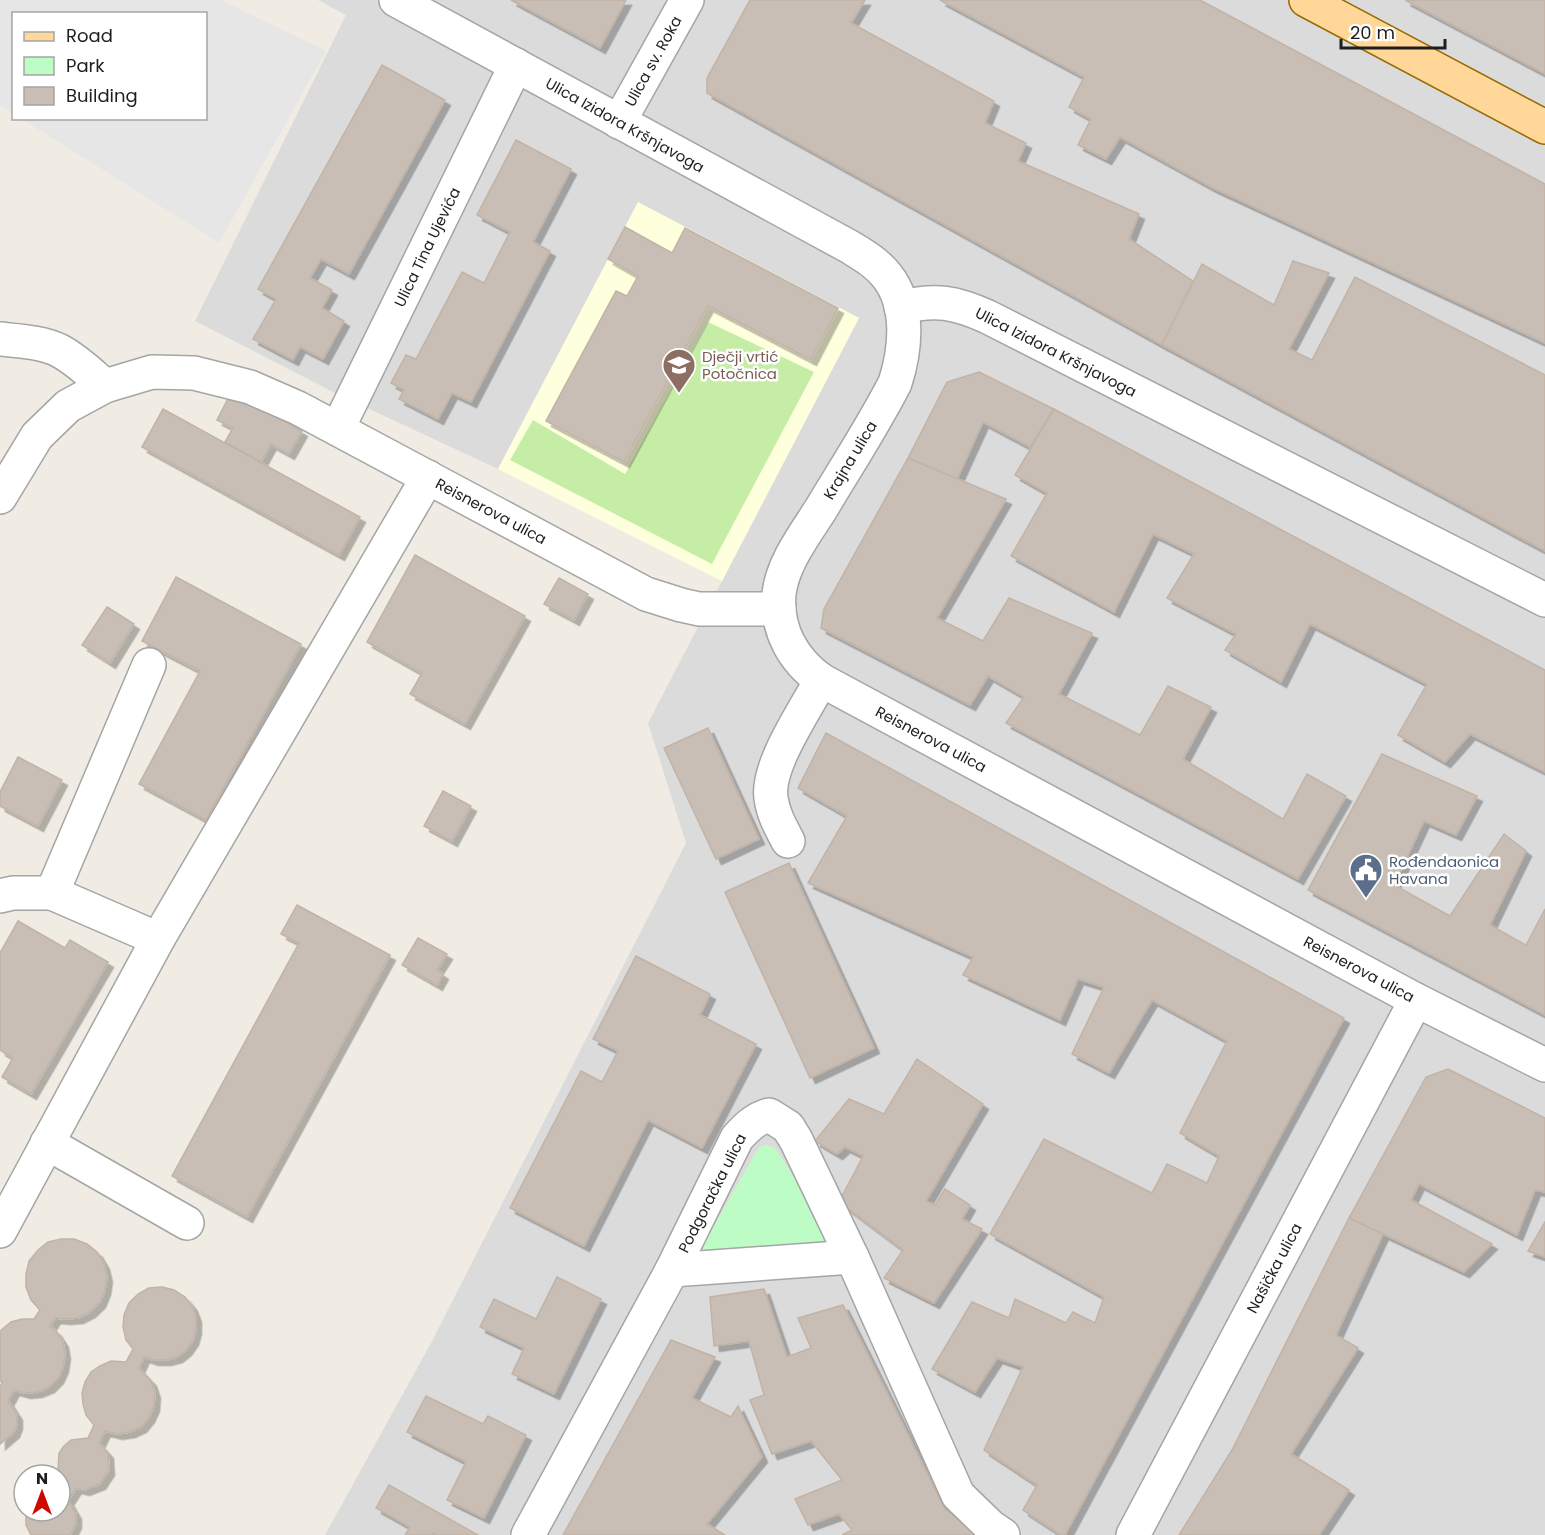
<svg xmlns="http://www.w3.org/2000/svg" width="1545" height="1535" font-family="Poppins,sans-serif">
  <defs>
    <filter id="shadow"><feDropShadow dx="5.5" dy="5.5" stdDeviation="0" flood-color="#0004"/></filter>
  </defs>
  <rect width="100%" height="100%" fill="#f0ece3"/>
  <!-- residential -->
  <path fill="#dcdbdb" d="M318,0H1545V1535H325L431,1343L686,843L648,723L859,318L638,203L498,469L335,393L195,321L346,15Z"/>
  <!-- education -->
  <path fill="#feffdd" d="M638,202L859,318L722,581L498,469Z"/>
  <!-- grass -->
  <path fill="#c6eda6" d="M708,322L814,372L712,564L510,460L533,420L625,474Z"/>
  <!-- park -->
  <path fill="#bdfdc5" d="M767,1145L776,1149L833,1241L699,1252L759,1147Z"/>
  <!-- parking -->
  <path fill="#e6e6e6" d="M0,0H221L326,51L219,243L22,119L206,118V14H14L13,113L0,105Z"/>
  <!-- building -->
  <g fill="#c8beb6" stroke="#c2b3a5" stroke-width="1.5" filter="url(#shadow)">
    <path d="M511,0H626L600,48Z"/>
    <path d="M750,0H865L851,23L994,101L985,123L1026,143L1018,161L1139,214L1129,239L1193,281L1162,345L707,93V78Z"/>
    <path d="M940,0H1200L1545,184V343L1211,187L1120,137L1106,159L1078,145L1091,119L1069,107L1084,77Z"/>
    <path d="M1405,0H1545V74Z"/>
    <path d="M382,65L445,100L349,274L321,259L310,278L332,290L322,308L344,321L323,359L300,347L293,360L253,339L276,299L258,289Z"/>
    <path d="M516,140L571,169L533,242L550,251L471,402L452,393L438,419L399,399L404,390L391,383L406,355L416,359L462,272L484,283L510,232L477,215Z"/>
    <path d="M625,227L672,253L685,228L838,308L811,360L708,306L624,462L546,421L616,291L627,296L638,276L608,259Z"/>
    <path d="M1293,261L1329,273L1289,349L1312,360L1355,277L1545,375V551L1162,345L1202,264L1274,305Z"/>
    <path d="M979,372L1054,409L1030,447L983,422L957,479L908,458L947,382Z"/>
    <path d="M232,391L302,431L289,454L271,444L261,462L225,442L233,428L217,420Z"/>
    <path d="M163,409L360,517L339,555L142,447Z"/>
    <path d="M1054,409L1545,670V772L1470,734L1445,762L1398,735L1427,684L1310,624L1281,682L1225,650L1236,634L1167,598L1194,554L1153,534L1114,612L1011,556L1047,493L1015,475Z"/>
    <path d="M908,458L1006,499L937,618L983,641L1009,598L1092,633L1059,694L1140,735L1168,686L1211,707L1183,759L1283,819L1307,774L1346,796L1298,879L1006,723L1024,697L988,676L970,705L821,628L824,609Z"/>
    <path d="M415,555L525,616L465,724L410,694L422,673L367,642Z"/>
    <path d="M176,577L301,644L206,820L139,784L200,671L142,641Z"/>
    <path d="M559,578L588,594L574,620L544,604Z"/>
    <path d="M107,607L134,624L110,663L82,645Z"/>
    <path d="M708,728L759,839L716,859L664,748Z"/>
    <path d="M826,733L1344,1018L1065,1535H1061L1023,1510L1037,1485L984,1450L1023,1367L997,1358L975,1392L932,1369L972,1302L1009,1318L1015,1299L1066,1323L1073,1312L1095,1323L1104,1297L990,1234L1044,1139L1152,1193L1167,1164L1207,1183L1219,1156L1180,1133L1227,1041L1152,1000L1109,1073L1072,1054L1104,987L1078,979L1060,1020L963,975L973,957L808,883L847,816L798,788Z"/>
    <path d="M1382,754L1477,796L1456,835L1424,821L1394,885L1450,916L1504,834L1526,851L1490,925L1526,945L1545,909V1015L1308,890Z"/>
    <path d="M18,757L62,780L38,826L0,806V792Z"/>
    <path d="M443,791L471,806L452,841L424,826Z"/>
    <path d="M789,863L874,1048L810,1078L725,892Z"/>
    <path d="M297,905L390,955L247,1217L172,1176L299,943L281,934Z"/>
    <path d="M18,921L65,948L70,940L108,962L31,1094L2,1077L13,1058L0,1050V953Z"/>
    <path d="M418,938L447,954L437,970L443,974L437,985L402,965Z"/>
    <path d="M636,956L710,994L700,1015L756,1044L702,1148L648,1120L584,1246L510,1208L581,1071L602,1082L618,1051L593,1039Z"/>
    <path d="M917,1059L983,1104L926,1201L935,1205L945,1189L970,1205L962,1219L982,1229L934,1303L884,1278L903,1250L839,1202L863,1156L845,1147L837,1154L815,1141L849,1099L884,1114Z"/>
    <path d="M1448,1069L1545,1118V1192L1535,1190L1517,1235L1419,1184L1411,1200L1492,1244L1464,1272L1349,1218L1426,1077Z"/>
    <path d="M1349,1218L1383,1234L1336,1335L1358,1348L1291,1454L1349,1490L1319,1535H1179L1232,1450Z"/>
    <path d="M1545,1222V1257L1528,1251Z"/>
    <path d="M61,1239H74L87,1244L97,1252L104,1264L107,1277L105,1290L100,1302L90,1312L78,1318L65,1319L55,1318L50,1326L56,1331L63,1342L65,1354L63,1367L58,1378L49,1387L37,1392L25,1393L14,1390L8,1401L17,1415V1424L14,1432L0,1444V1387L2,1383L0,1380V1331L11,1322L22,1319H34L40,1310L31,1300L26,1287V1274L29,1261L38,1250L48,1242Z"/>
    <path d="M557,1277L601,1299L554,1394L512,1374L524,1348L480,1327L494,1299L536,1319Z"/>
    <path d="M162,1287L174,1290L185,1297L192,1306L196,1317V1329L193,1340L186,1350L177,1357L166,1360H153L144,1357L139,1368L151,1381L155,1393L154,1406L149,1417L141,1427L130,1432L117,1434L105,1431L99,1443L108,1453L109,1470L100,1484L84,1490L76,1488L68,1500L76,1514V1523L70,1535H31L26,1525V1511H60V1491L65,1482L58,1470L59,1453L64,1446L71,1440L88,1438L94,1425L86,1415L83,1404L82,1393L85,1382L91,1372L100,1366L111,1361L126,1362L133,1349L126,1340L123,1327L124,1315L129,1303L138,1294L149,1288Z"/>
    <path d="M764,1289L787,1357L811,1348L798,1318L843,1305L945,1509L981,1535H842L852,1530L839,1514L808,1525L795,1499L842,1480L811,1441L772,1454L750,1400L764,1395L749,1341L714,1346L710,1297Z"/>
    <path d="M671,1340L715,1357L692,1398L731,1417L738,1406L762,1457L707,1524L725,1535H563Z"/>
    <path d="M426,1396L483,1424L488,1416L526,1435L484,1518L447,1500L466,1462L407,1432Z"/>
    <path d="M389,1485L478,1535H436L433,1533L432,1535H405L410,1527L376,1508Z"/>
  </g>
  <g fill="none" stroke-linecap="round" stroke-linejoin="round">
    <!-- minor casing -->
    <g stroke="#a5a5a5" stroke-width="36">
      <g id="minor">
        <path d="M396,0L850,247C863,255 877,263 887,276C910,305 906,349 895,383C873,426 846,467 821,509C805,534 782,564 779,594C776,630 793,660 821,680L1416,1000L1545,1065"/>
        <path d="M619,122L687,0"/>
        <path d="M901,307C936,299 955,302 988,317L1545,600"/>
        <path d="M0,339C19,341 43,342 60,351C77,360 91,374 105,386"/>
        <path d="M338,428L516,65"/>
        <path d="M0,497L37,436L68,406L105,386L152,372L194,373L250,387L298,408L646,594L681,605L699,609H779"/>
        <path d="M788,841C781,828 773,814 771,798C766,766 806,709 821,680"/>
        <path d="M52,893L149,665"/>
        <path d="M0,896L13,893H52L158,939"/>
        <path d="M47,1143L187,1223"/>
        <path d="M0,1231L158,939L428,477"/>
        <path d="M672,1270L852,1257"/>
        <path d="M528,1535L672,1270L737,1138C747,1127 755,1119 769,1115L788,1127L796,1140L852,1257L958,1495L990,1526L1003,1535"/>
        <path d="M1133,1535L1416,1000"/>
      </g>
    </g>
    <!-- major casing -->
    <g stroke="#986b00" stroke-width="36">
      <path id="major" d="M1306,0L1545,127"/>
    </g>
    <!-- minor -->
    <use href="#minor" stroke="#fff" stroke-width="33"/>
    <!-- major -->
    <use href="#major" stroke="#ffd799" stroke-width="33"/>
  </g>
  <!-- icons -->
  <defs>
    <g id="school-pin" transform="scale(1.725)"><path d="M0 17L-7.5 6A9.5 9.5 0 1 1 7.5 6Z" fill="#8d6e63" stroke="#fff"/><path d="M0-5L7-2L0 1L-7-2ZM-4 1L0 2.5L4 1V4Q0 6-4 4Z" fill="#fff"/></g>
    <g id="civic-pin" transform="scale(1.725)"><path d="M0 17L-7.5 6A9.5 9.5 0 1 1 7.5 6Z" fill="#5c6f8a" stroke="#fff"/><path d="M-.6-6.5H3V-4.5H.6V-3L4-1V1h2V6H-6V1h2V-1L-.6-3ZM-1.2 2.5V6h2.4V2.5Z" fill="#fff"/></g>
  </defs>
  <g fill-rule="evenodd">
    <use href="#school-pin" x="679" y="365"/>
    <use href="#civic-pin" x="1366" y="870"/>
  </g>
  <g text-anchor="middle" dominant-baseline="central" stroke-width="5" stroke-linejoin="round" paint-order="stroke">
    <!-- street labels -->
    <g font-size="15" fill="#1e1e1e" stroke="#fff">
      <text transform="translate(653 61) rotate(-61)">Ulica sv. Roka</text>
      <text transform="translate(625 125) rotate(29)">Ulica Izidora Kršnjavoga</text>
      <text transform="translate(427 247) rotate(-64)">Ulica Tina Ujevića</text>
      <text transform="translate(1056 352) rotate(27)">Ulica Izidora Kršnjavoga</text>
      <text transform="translate(850 460) rotate(-59)">Krajna ulica</text>
      <text transform="translate(491 511) rotate(28)">Reisnerova ulica</text>
      <text transform="translate(931 739) rotate(28)">Reisnerova ulica</text>
      <text transform="translate(1359 969) rotate(28)">Reisnerova ulica</text>
      <text transform="translate(712 1193) rotate(-63)">Podgoračka ulica</text>
      <text transform="translate(1274 1268) rotate(-62)">Našička ulica</text>
    </g>
    <!-- education labels -->
    <g font-size="15" fill="#785e54" stroke="#fff" text-anchor="start">
      <text x="702" y="356">Dječji vrtić<tspan x="702" dy="17">Potočnica</tspan></text>
    </g>
    <!-- service labels -->
    <g font-size="15" fill="#4e5e75" stroke="#fff" text-anchor="start">
      <text x="1389" y="861">Rođendaonica<tspan x="1389" dy="17">Havana</tspan></text>
    </g>
  </g>
  <!-- legend -->
  <rect x="12" y="12" width="195" height="108" fill="#ffffff" stroke="#a5a5a5" stroke-width="1.5"/>
  <rect x="24" y="32" width="30" height="9" fill="#ffd799" stroke="#a5a5a5" stroke-width="1.5"/>
  <text x="66" y="42" font-size="18" fill="#1e1e1e">Road</text>
  <rect x="24" y="57" width="30" height="18" fill="#bdfdc5" stroke="#a5a5a5" stroke-width="1.5"/>
  <text x="66" y="72" font-size="18" fill="#1e1e1e">Park</text>
  <rect x="24" y="87" width="30" height="18" fill="#c8beb6" stroke="#a5a5a5" stroke-width="1.5"/>
  <text x="66" y="102" font-size="18" fill="#1e1e1e">Building</text>
  <!-- north arrow -->
  <g transform="translate(42 1493)"><circle r="28" fill="#ffffff" stroke="#a5a5a5" stroke-width="1.5"/>
  <path d="M0-4.5L10 22L0 15L-10 22Z" fill="#cc0800"/>
  <text y="-9" font-size="16" font-weight="bold" text-anchor="middle" fill="#1e1e1e">N</text>
  </g>
  <!-- scale -->
  <path d="M1341 39v9h104v-9" fill="none" stroke="#1e1e1e" stroke-width="3"/>
  <text x="1350" y="39" font-size="18" fill="#1e1e1e" stroke="#ffffff" stroke-width="4.5" paint-order="stroke">20 m</text>
</svg>
